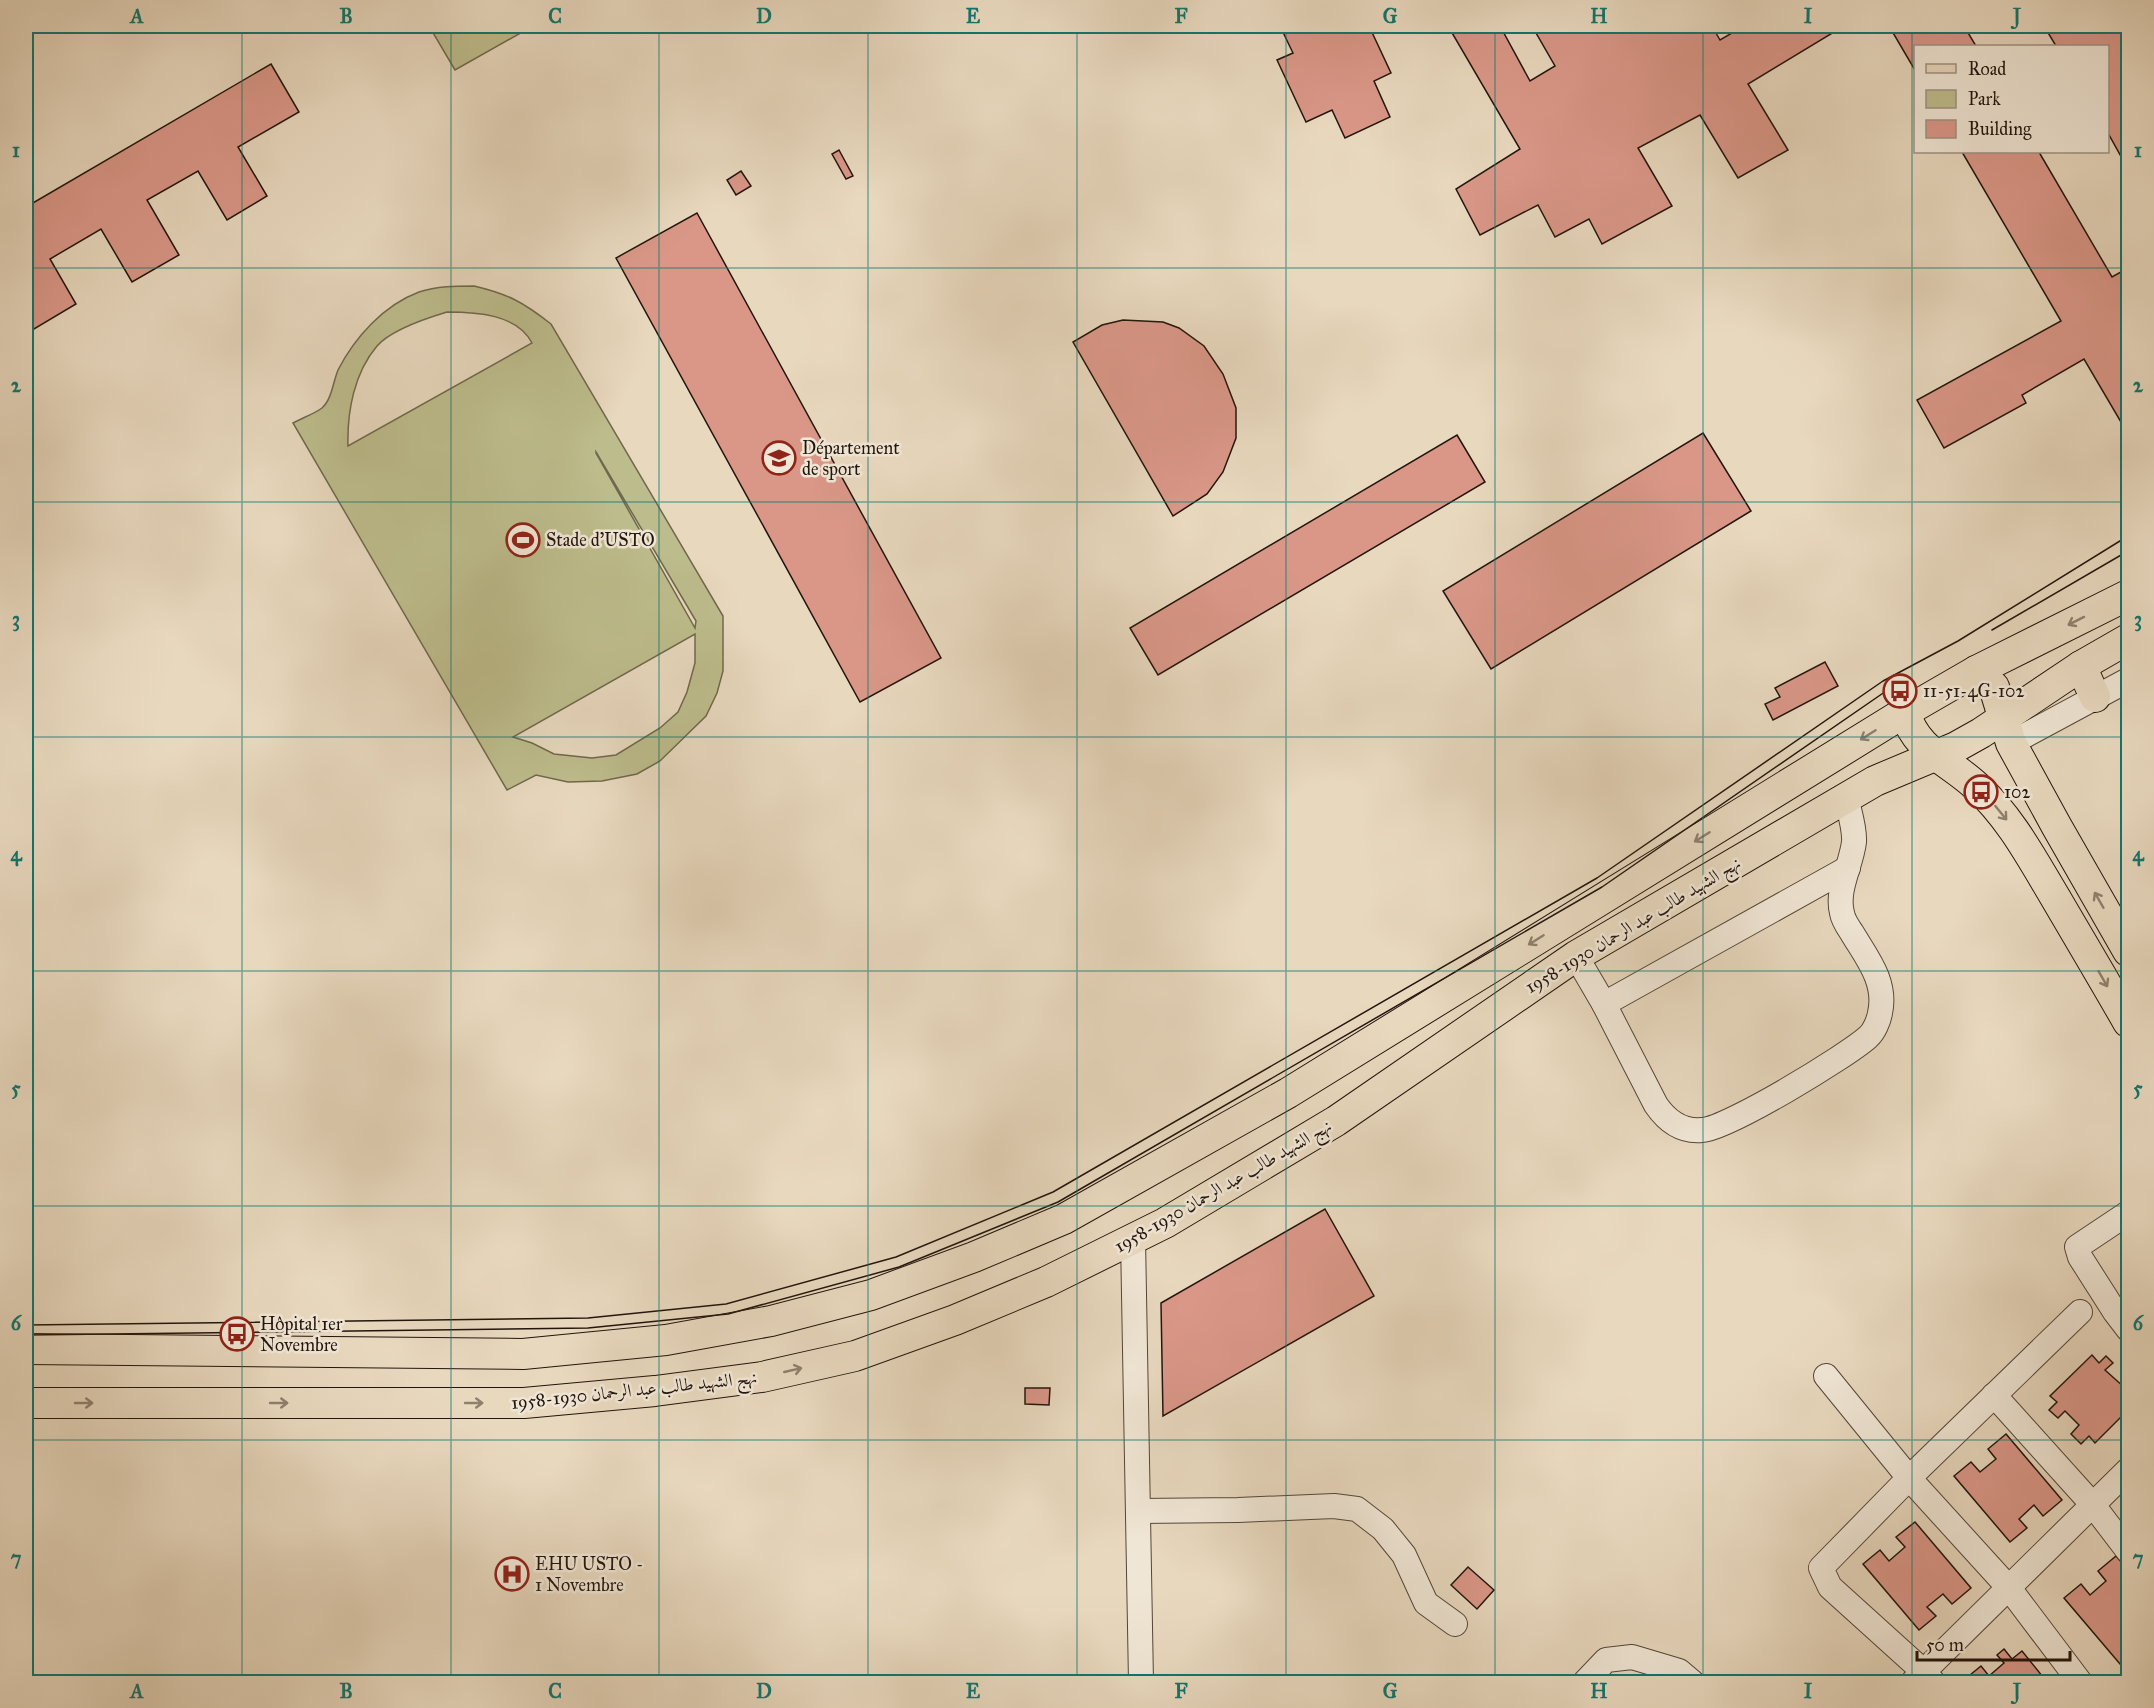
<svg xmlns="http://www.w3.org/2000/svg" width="2154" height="1708" font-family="'IM FELL Great Primer',Amiri,serif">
  <rect width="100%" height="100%" fill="#e8d8be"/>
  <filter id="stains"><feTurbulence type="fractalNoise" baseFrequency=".00333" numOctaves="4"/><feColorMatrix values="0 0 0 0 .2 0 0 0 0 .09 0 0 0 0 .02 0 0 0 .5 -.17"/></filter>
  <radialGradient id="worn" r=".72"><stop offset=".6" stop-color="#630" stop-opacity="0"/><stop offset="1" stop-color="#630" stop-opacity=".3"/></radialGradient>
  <!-- green -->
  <g fill="#bdbc8c" stroke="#70684c" stroke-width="1.5" fill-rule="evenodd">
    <path d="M429,26H533L455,70Z"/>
    <path d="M474,286C508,294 523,302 551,324L723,616V671L717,693L706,716L660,761L637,774L602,781L568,782L536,775L507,790L293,423C302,418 314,414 322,408C332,399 333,382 338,370C355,337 384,305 419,292C437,286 456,286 474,286ZM447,312C476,312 517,314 532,343L348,446C347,412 354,373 377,346C391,330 427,318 447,312ZM596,452L696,621L695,628L596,453ZM695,634V663L687,692L678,712L660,728L616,755L592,758L554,754L532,743L513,737Z"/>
  </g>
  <!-- building -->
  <g fill="#da9788" stroke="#22150d" stroke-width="1.5">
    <path d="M1280,26H1336L1337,27L1340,26H1369L1391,73L1374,81L1390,117L1345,138L1332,110L1306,122L1277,60L1293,53Z"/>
    <path d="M1448,26H1500L1530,81L1555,66L1532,26H1712L1720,40L1744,26H1844L1748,84L1788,150L1738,178L1700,115L1638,148L1672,206L1602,244L1589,219L1555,237L1538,205L1480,235L1456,189L1520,149Z"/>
    <path d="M1889,26H1964L1976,46H1916V72Z"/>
    <path d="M2044,26H2128V169L2108,133V46H2056Z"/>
    <path d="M271,64L299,112L238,147L267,196L227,220L198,171L147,200L179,255L132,282L101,229L50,259L76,304L34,329L26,314V207Z"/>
    <path d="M26,80H27L32,96L26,97Z"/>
    <path d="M839,150L853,176L846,179L832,154Z"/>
    <path d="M1962,152H2039L2112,277L2128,268V427L2125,429L2084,359L2022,395L2026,403L1944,448L1917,400L2061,321Z"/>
    <path d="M741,171L751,186L736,195L727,180Z"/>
    <path d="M697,213L941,658L860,702L616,258Z"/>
    <path d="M1123,320L1163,322L1179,328L1204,346L1223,374L1236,408V438L1223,472L1207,494L1173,516L1073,342L1102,325Z"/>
    <path d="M1703,433L1751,511L1491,669L1443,591Z"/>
    <path d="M1457,435L1485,482L1158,675L1130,628Z"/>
    <path d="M1825,662L1838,686L1773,720L1765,704L1780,697L1775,688Z"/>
    <path d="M1325,1209L1374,1296L1163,1416L1161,1303Z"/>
    <path d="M2092,1355L2099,1363L2106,1356L2113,1363L2105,1370L2125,1388L2128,1384V1410L2095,1443L2089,1436L2081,1444L2071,1434L2079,1425L2065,1411L2058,1418L2049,1410L2057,1402L2050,1396Z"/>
    <path d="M1025,1388H1050L1049,1405L1025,1404Z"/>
    <path d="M2006,1434L2062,1500L2043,1516L2034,1505L2019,1519L2027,1528L2010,1542L1954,1476L1971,1462L1980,1472L1996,1459L1988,1449Z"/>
    <path d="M1915,1522L1971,1588L1952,1604L1943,1594L1927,1607L1936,1616L1919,1630L1863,1564L1880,1550L1889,1561L1905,1547L1896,1537Z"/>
    <path d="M2116,1556L2128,1570V1657L2120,1664L2064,1598L2081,1584L2090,1595L2106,1581L2098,1571Z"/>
    <path d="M1468,1567L1494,1590L1477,1609L1451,1585Z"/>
    <path d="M2004,1649L2012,1659L2022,1651L2047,1682H1976L1970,1675L1981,1666L1989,1676L2004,1663L1997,1655Z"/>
  </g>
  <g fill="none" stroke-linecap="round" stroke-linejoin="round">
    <!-- minor casing -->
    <g stroke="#544639" stroke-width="26">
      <g id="minor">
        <path d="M2011,743L2128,680"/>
        <path d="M1576,956L1604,1004L1656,1105C1667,1121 1682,1132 1702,1130C1727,1129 1847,1056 1868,1037C1874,1032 1879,1020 1880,1013C1887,982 1867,958 1852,933C1848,927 1843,920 1842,913C1836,890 1851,866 1854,842C1855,828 1849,811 1846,797"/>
        <path d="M1604,1004L1848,868"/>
        <path d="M2128,1213L2077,1247L2080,1257L2115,1312L2128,1329"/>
        <path d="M1133,1239L1141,1682"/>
        <path d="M1826,1376L1909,1478L2009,1588L2080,1682"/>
        <path d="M1994,1395L2093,1505L2128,1551"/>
        <path d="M1138,1511L1238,1510L1334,1506L1357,1509L1383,1529L1404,1555L1426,1603L1455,1624"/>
        <path d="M1585,1682L1606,1660L1632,1657L1679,1671L1692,1682"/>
        <path d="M1913,1682L2128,1470"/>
        <path d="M1933,1682L1924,1672L1830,1587L1821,1568L1909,1478L2080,1312"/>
      </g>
    </g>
    <!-- major casing -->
    <g stroke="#22150d" stroke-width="32">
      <g id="major">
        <path d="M2081,666L2095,697"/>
        <path d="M1976,671L1994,687L2011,743L2057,827L2128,951"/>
        <path d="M1905,712C1916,751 1948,760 1976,786C2010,817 2031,857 2055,897C2079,938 2104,980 2128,1022"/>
        <path d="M26,1349L523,1354L666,1340L771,1321L871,1295L974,1257L1064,1219L1288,1093L1905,712L1976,671L2128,595"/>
        <path d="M26,1403H524L655,1391L762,1377L855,1356L955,1320L1046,1282L1165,1223L1336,1121L1576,956L1875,781L1956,747L1981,733L2081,666L2128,639"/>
      </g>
    </g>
    <!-- minor -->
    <use href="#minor" stroke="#f0e6d5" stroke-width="24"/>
    <!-- major -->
    <use href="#major" stroke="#e8d8be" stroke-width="30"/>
    <!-- tram -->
    <g stroke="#22150d" stroke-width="1.5">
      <path d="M1992,630L2128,551"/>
      <path d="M26,1325L588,1318L726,1304L896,1257L1053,1192L1597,878L1883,681L1958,641L2128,536"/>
      <path d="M26,1335L588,1328L728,1314L899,1267L1058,1202L1602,887L1889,689L1908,678"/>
    </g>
  </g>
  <!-- one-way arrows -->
  <defs><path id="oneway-shaft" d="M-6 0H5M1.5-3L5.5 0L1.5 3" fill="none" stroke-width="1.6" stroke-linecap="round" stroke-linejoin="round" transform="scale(1.5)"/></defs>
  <g stroke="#8f806e">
    <use href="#oneway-shaft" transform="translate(2076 621) rotate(153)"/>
    <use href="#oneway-shaft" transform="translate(1868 735) rotate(148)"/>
    <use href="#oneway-shaft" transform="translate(2001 813) rotate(51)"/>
    <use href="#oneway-shaft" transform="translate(1702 837) rotate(148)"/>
    <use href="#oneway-shaft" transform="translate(2099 900) rotate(-120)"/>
    <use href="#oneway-shaft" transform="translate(1536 940) rotate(148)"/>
    <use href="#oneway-shaft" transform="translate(2103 979) rotate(60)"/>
    <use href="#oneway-shaft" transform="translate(793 1370) rotate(-13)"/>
    <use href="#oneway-shaft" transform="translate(84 1403)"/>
    <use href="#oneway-shaft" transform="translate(279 1403)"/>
    <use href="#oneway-shaft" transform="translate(474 1403)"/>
  </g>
  <!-- grid -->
  <path fill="none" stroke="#0f766e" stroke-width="1.5" stroke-opacity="0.55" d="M242,26V1682M451,26V1682M659,26V1682M868,26V1682M1077,26V1682M1286,26V1682M1495,26V1682M1703,26V1682M1912,26V1682M26,268H2128M26,502H2128M26,737H2128M26,971H2128M26,1206H2128M26,1440H2128"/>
  <!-- icons -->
  <defs>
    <g id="university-ring" transform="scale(1.725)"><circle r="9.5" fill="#f0e6d5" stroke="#8f2418" stroke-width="1.5"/><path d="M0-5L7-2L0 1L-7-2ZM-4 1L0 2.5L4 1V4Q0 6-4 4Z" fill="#8f2418"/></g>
    <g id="stadium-ring" transform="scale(1.725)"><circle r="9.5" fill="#f0e6d5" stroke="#8f2418" stroke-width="1.5"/><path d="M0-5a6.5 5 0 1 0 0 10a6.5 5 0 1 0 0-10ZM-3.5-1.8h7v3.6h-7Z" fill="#8f2418"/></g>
    <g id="bus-ring" transform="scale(1.725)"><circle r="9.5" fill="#f0e6d5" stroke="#8f2418" stroke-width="1.5"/><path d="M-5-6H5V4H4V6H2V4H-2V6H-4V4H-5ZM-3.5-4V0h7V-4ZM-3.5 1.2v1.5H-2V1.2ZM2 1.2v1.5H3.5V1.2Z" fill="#8f2418"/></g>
    <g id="hospital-ring" transform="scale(1.725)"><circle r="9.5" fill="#f0e6d5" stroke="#8f2418" stroke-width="1.5"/><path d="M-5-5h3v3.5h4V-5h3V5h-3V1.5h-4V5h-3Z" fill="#8f2418"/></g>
  </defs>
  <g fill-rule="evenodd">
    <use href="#university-ring" x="779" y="458"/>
    <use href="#stadium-ring" x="523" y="540"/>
    <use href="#bus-ring" x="1900" y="691"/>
    <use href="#bus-ring" x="1981" y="792"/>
    <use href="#bus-ring" x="237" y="1334"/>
    <use href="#hospital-ring" x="512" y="1574"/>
  </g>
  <g text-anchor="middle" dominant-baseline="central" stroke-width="5" stroke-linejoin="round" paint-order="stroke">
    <!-- poi labels -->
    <g font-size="18" fill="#22150d" stroke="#f0e6d5" text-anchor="start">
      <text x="802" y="448">Département<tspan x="802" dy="21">de sport</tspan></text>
      <text x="546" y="540">Stade d'USTO</text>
      <text x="1923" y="691">11-51-4G-102</text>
      <text x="2004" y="792">102</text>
      <text x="260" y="1324">Hôpital 1er<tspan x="260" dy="21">Novembre</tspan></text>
      <text x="535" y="1564">EHU USTO -<tspan x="535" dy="21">1 Novembre</tspan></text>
    </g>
    <!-- street labels -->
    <g font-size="18" fill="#22150d" stroke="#f0e6d5">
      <text transform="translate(1633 925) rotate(-31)">نهج الشهيد طالب عبد الرحمان 1930-1958</text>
      <text transform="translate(1223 1186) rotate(-30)">نهج الشهيد طالب عبد الرحمان 1930-1958</text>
      <text transform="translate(634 1390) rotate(-6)">نهج الشهيد طالب عبد الرحمان 1930-1958</text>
    </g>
  </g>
  <!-- margin -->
  <rect width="2154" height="1708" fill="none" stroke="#e8d8be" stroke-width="66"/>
  <!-- legend -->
  <rect x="1914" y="45" width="195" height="108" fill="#f0e6d5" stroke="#9e9285" stroke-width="1.5"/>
  <rect x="1926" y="64" width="30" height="9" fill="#e8d8be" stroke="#9e9285" stroke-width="1.5"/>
  <text x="1968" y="75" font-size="18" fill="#22150d">Road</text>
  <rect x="1926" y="90" width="30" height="18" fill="#bdbc8c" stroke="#9e9285" stroke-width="1.5"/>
  <text x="1968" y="105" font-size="18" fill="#22150d">Park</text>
  <rect x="1926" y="120" width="30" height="18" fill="#da9788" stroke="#9e9285" stroke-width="1.5"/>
  <text x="1968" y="135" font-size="18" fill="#22150d">Building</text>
  <!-- scale -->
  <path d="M1917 1651v9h153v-9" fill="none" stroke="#22150d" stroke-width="3"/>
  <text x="1926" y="1651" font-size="18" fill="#22150d" stroke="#f0e6d5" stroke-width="4.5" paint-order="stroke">50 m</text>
  <rect x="33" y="33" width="2088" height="1642" fill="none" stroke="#0f766e" stroke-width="2"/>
  <g font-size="20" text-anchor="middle" font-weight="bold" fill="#0f766e">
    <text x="137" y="23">A</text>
    <text x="346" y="23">B</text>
    <text x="555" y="23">C</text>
    <text x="764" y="23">D</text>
    <text x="973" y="23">E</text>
    <text x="1181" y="23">F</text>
    <text x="1390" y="23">G</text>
    <text x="1599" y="23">H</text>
    <text x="1808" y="23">I</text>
    <text x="2017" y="23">J</text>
    <text x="16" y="157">1</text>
    <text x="2138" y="157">1</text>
    <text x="16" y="392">2</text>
    <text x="2138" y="392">2</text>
    <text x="16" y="626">3</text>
    <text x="2138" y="626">3</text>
    <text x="16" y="861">4</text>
    <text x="2138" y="861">4</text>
    <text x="16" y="1095">5</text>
    <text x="2138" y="1095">5</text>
    <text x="16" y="1330">6</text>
    <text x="2138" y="1330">6</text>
    <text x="16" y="1565">7</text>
    <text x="2138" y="1565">7</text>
    <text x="137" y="1698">A</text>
    <text x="346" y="1698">B</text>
    <text x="555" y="1698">C</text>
    <text x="764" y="1698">D</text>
    <text x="973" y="1698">E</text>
    <text x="1181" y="1698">F</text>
    <text x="1390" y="1698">G</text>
    <text x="1599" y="1698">H</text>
    <text x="1808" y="1698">I</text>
    <text x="2017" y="1698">J</text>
  </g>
  <rect width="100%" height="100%" filter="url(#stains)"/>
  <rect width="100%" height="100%" fill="url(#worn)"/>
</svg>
